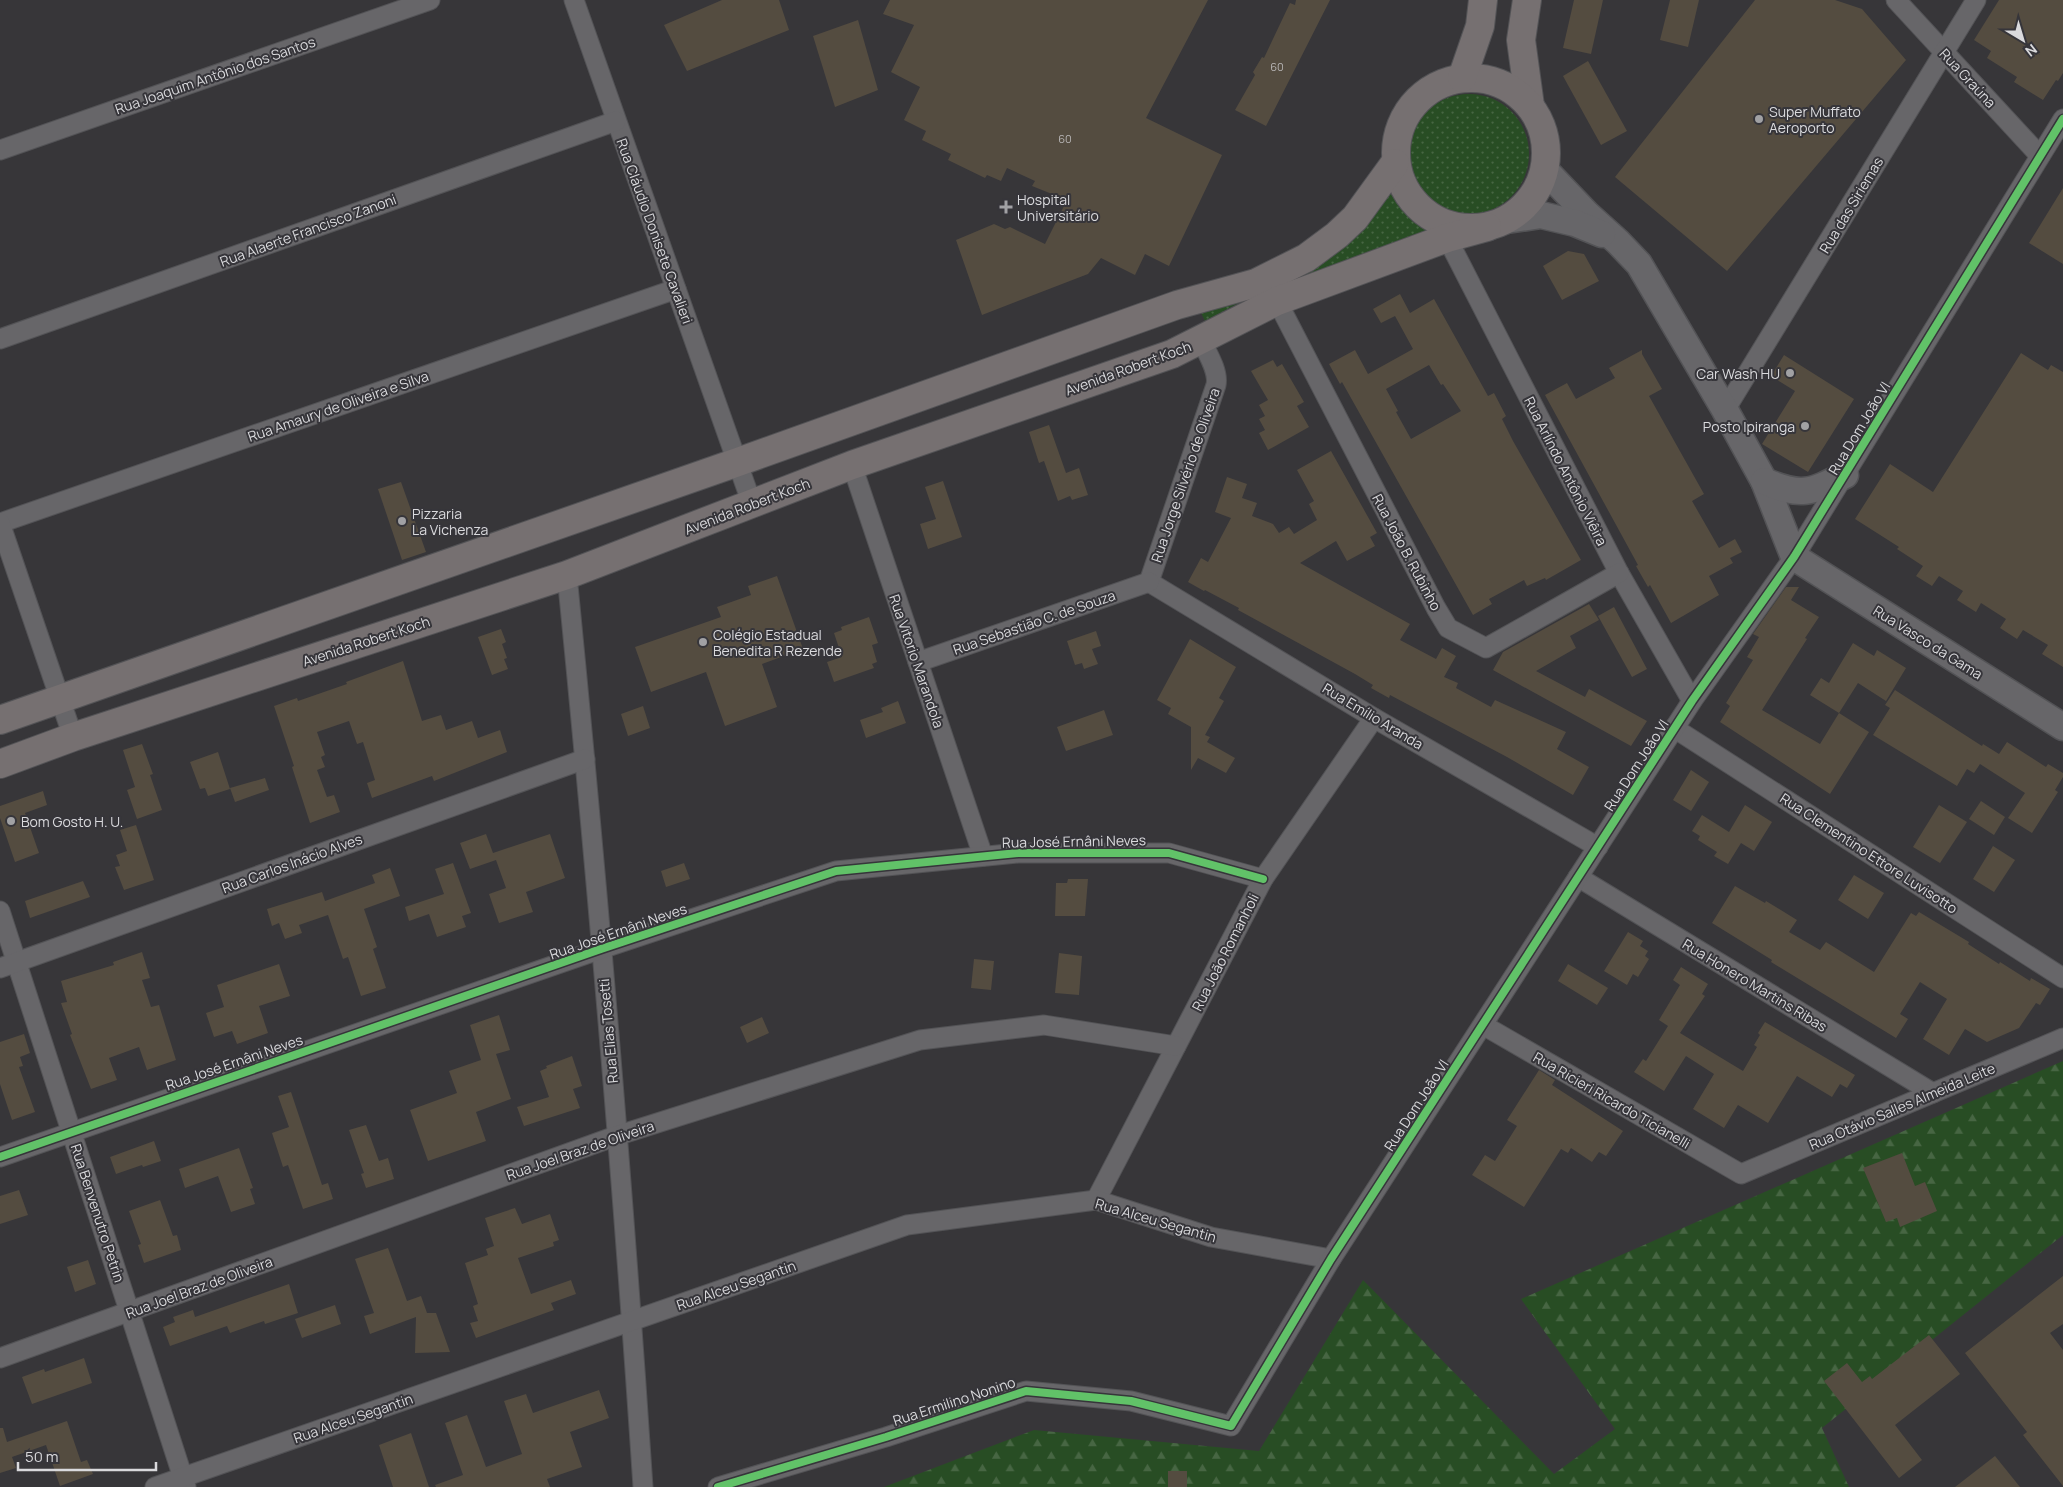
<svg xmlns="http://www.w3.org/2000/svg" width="2063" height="1487" font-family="Manrope,sans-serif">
  <defs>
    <pattern id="grass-dots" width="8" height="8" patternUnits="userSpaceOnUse" patternTransform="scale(1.25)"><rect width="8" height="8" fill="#284d24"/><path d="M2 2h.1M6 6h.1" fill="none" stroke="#476643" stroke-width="1.8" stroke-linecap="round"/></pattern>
    <pattern id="forest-firs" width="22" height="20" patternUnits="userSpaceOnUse" patternTransform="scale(1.25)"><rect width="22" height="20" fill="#284d24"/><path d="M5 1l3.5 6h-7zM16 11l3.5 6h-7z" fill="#476643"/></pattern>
  </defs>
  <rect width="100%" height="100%" fill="#373639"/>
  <!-- grass -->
  <g fill="url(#grass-dots)">
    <circle cx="1469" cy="154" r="60"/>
    <path d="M1387,189L1413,222L1433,231L1252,296L1205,321L1199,309L1292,276Z"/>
  </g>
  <!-- forest -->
  <path fill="url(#forest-firs)" d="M2063,1061V1235L1822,1428L1849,1487H884L1034,1430L1259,1451L1363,1280L1554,1474L1615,1429L1521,1299Z"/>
  <!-- building -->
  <g fill="#544c40" fill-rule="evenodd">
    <path d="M722,0H779L789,30L687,71L664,25Z"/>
    <path d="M890,0H1208L1146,118L1222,155L1169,266L1145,254L1135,275L1101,258L1088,274L982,315L956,240L994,224L1005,229L1010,227L1045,244L1067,200L1032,186L1035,181L1007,168L1001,181L987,175L985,178L948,160L951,154L922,140L926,131L904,120L920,87L891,72L914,25L883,14Z"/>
    <path d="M1296,0H1330L1266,126L1235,110L1255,75L1253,72L1262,57L1264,58L1290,3L1295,5Z"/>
    <path d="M1574,0H1603L1591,54L1563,48Z"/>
    <path d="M1670,0H1699L1688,47L1660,40Z"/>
    <path d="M1755,0H1835L1862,9L1906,60L1727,271L1615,177Z"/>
    <path d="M1999,0H2063V73L2058,81L2056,80L2043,100L2014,82L2017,77L1987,58L1991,51L1974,40Z"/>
    <path d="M858,20L878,90L835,107L813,36Z"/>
    <path d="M1588,61L1627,131L1601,145L1563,76Z"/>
    <path d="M2063,188V264L2029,243Z"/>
    <path d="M1568,251L1584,254L1599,281L1562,300L1543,266Z"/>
    <path d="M1400,294L1410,313L1434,299L1488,396L1494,393L1506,416L1502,419L1513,441L1581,560L1546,580L1545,578L1527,586L1524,580L1489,599L1492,604L1473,615L1342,382L1340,384L1329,364L1355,350L1368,374L1413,349L1395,316L1381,323L1373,309ZM1429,365L1441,385L1443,384L1461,411L1411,439L1396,412L1398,411L1386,389Z"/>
    <path d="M1642,350V354L1662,389L1649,396L1704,494L1692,501L1719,548L1735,539L1742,552L1730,558L1733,563L1709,576L1719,595L1671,623L1650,585L1648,587L1636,566L1638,565L1545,395L1567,383L1576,399L1615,378L1609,368Z"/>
    <path d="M2021,353L2048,370L2051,365L2063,372V667L2042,654L2048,645L2023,630L2017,639L2000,628L2006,619L1981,603L1976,612L1957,600L1963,591L1939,576L1932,586L1916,576L1923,566L1897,549L1899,547L1855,519L1890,464L1933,492Z"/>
    <path d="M1784,355L1854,399L1808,472L1762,444L1795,391L1771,376Z"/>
    <path d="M1273,360L1277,367L1282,364L1304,402L1297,406L1309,427L1268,450L1259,433L1265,430L1259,419L1265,416L1259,405L1268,400L1251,371Z"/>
    <path d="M1049,425L1066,473L1079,468L1088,495L1072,500L1070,496L1058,501L1044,461L1039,463L1029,432Z"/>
    <path d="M1331,451L1377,533L1370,537L1375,546L1347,561L1336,541L1300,563L1410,624L1400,640L1436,659L1442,648L1456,656L1444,677L1458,683L1456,688L1491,707L1495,700L1566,732L1557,749L1589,767L1573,795L1507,757L1390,695L1389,698L1371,688L1373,685L1355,674L1238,610L1239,608L1205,590L1204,591L1188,582L1201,558L1208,562L1231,518L1215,512L1227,477L1247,484L1242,498L1257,503L1252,516L1273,524L1279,533L1289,527L1294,534L1317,520L1309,504L1314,501L1297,470Z"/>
    <path d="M943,481L962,537L928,549L920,524L936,519L925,487Z"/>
    <path d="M401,482L426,552L402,560L378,489Z"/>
    <path d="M777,576L803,649L762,664L777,707L725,726L706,672L651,692L635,647L721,617L717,607L751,595L748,586Z"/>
    <path d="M1786,587H1799L1791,600L1819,617L1805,638L1807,639L1762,710L1820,744L1839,713L1869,732L1830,794L1720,722L1730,706L1726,703L1753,660L1747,657L1759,637L1753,634Z"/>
    <path d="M1589,604L1599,620L1570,636L1576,648L1536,671L1585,697L1589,689L1647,721L1631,746L1493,670L1503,652Z"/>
    <path d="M1614,607L1647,669L1632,677L1598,616Z"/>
    <path d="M869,617L878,643L872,645L877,662L872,664L874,668L834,682L827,662L842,657L834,633L842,630L841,627Z"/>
    <path d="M501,629L506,642L502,644L507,658L504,659L508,669L492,675L478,637Z"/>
    <path d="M1096,631L1101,646L1092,649L1098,664L1084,669L1082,663L1075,665L1067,641Z"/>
    <path d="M1190,639L1236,667L1219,698L1224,701L1205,735L1210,737L1207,742L1235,758L1226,773L1198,758L1191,770V727L1168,714L1171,708L1157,700Z"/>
    <path d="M1853,643L1874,656L1877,650L1906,668L1886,701L1858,683L1839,713L1810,695L1821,678L1829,683Z"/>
    <path d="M403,661L422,721L441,715L446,730L472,721L478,738L500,730L507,752L434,781L432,776L372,798L367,783L375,780L363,742L357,744L349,721L317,732L325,755L321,757L325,767L317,770L327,797L334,795L340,812L310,823L292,767L294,766L274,706L297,698L298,701L347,684L346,682Z"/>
    <path d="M1895,690L1982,746L1983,744L1999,754L2007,742L2046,767L2048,764L2063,773V777L2055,790L2058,792L2032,833L2008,818L2025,793L1980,764L1974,773L1967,769L1957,786L1873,735L1890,708L1885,705Z"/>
    <path d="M898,701L906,723L866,738L860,720L883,712L881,708Z"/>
    <path d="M643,706L650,728L628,736L621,714Z"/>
    <path d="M1104,710L1113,735L1066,751L1057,727Z"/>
    <path d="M142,744L153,774L150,775L162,810L137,819L127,790L135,787L123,750Z"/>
    <path d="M218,752L230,789L208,796L205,788L200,789L190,762Z"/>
    <path d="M1691,770L1709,782L1691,811L1673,800Z"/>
    <path d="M265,778L269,790L235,802L230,788Z"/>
    <path d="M43,791L47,805L25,813L39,853L15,862L0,818V806Z"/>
    <path d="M1981,801L2005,817L1994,835L1969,819Z"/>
    <path d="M1745,805L1772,822L1754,851L1741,843L1728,864L1714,856L1717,852L1698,840L1700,836L1692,831L1702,815L1729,832Z"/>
    <path d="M1939,805L1967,822L1940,863L1913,847Z"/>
    <path d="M136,825L154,880L124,890L115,867L120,866L116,855L127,851L120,830Z"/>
    <path d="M486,834L493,853L550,834L565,878L526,892L533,912L499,923L489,894L506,888L496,860L470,869L460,843Z"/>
    <path d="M1993,846L2015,860L1994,892L1973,879Z"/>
    <path d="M453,863L471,913L462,916L466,927L437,937L429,914L409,921L405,907L444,894L435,869Z"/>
    <path d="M684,863L690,879L666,887L661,871Z"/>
    <path d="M390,868L400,896L364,909L377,947L373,949L386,988L361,996L348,957L343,959L342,956L328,915L299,925L302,933L285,939L279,923L272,926L267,909L322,892L325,901L375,883L372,875Z"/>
    <path d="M1854,875L1884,893L1868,919L1838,900Z"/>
    <path d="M1068,879H1088L1085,916H1055L1056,883H1067Z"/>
    <path d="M83,881L90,897L30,918L25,901Z"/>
    <path d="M1735,886L1765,903L1766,901L1797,920L1789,932L1820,950L1826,942L1874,972L1911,913L1916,916L1919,912L1969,942L1968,944L1999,964L2000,962L2030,981L2031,978L2050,989L2040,1005L2036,1003L2019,1028L1987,1042L1965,1029L1949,1055L1923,1039L1947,999L1920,982L1900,1014L1908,1019L1896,1038L1771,962L1772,960L1712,923Z"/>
    <path d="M1628,932L1643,941L1640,946L1648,951L1645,956L1649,959L1638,977L1633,974L1627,985L1604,971Z"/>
    <path d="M142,952L150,978L142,980L151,1007L159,1005L176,1060L147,1070L139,1047L109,1058L117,1080L91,1089L70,1035L72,1034L61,1003L67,1002L61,981L114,965L113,962Z"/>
    <path d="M1059,953L1082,956L1079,995L1055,993Z"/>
    <path d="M974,959L994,961L991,990L971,988Z"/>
    <path d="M279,964L290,996L259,1006L268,1033L237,1044L232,1031L214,1037L206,1013L224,1007L217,985Z"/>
    <path d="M1568,964L1608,988L1597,1005L1558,981Z"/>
    <path d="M1681,967L1708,984L1702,994L1705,996L1680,1033L1743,1071L1757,1047L1754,1045L1760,1035L1758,1033L1765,1022L1855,1075L1847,1088L1840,1084L1832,1097L1797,1076L1768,1123L1738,1105L1724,1128L1693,1109L1714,1074L1686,1056L1664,1091L1634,1072L1643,1059L1646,1061L1668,1026L1659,1020L1680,985L1673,980Z"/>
    <path d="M499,1015L510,1050L496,1054L511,1099L476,1112L486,1141L428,1161L410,1110L457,1093L449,1071L481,1060L470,1025Z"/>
    <path d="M762,1017L769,1033L747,1043L740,1027Z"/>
    <path d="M24,1034L30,1053L20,1057L23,1066L19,1067L35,1112L12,1120L0,1084V1042Z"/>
    <path d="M572,1056L582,1086L573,1089L580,1108L524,1126L517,1107L549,1097L540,1071L547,1068L546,1066Z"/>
    <path d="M1539,1070L1555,1080L1552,1085L1623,1131L1606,1156L1599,1152L1592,1162L1571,1148L1568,1153L1561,1149L1524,1207L1472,1175L1485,1155L1495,1161L1517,1126L1507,1120Z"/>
    <path d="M291,1092L322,1185L328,1183L333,1199L303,1209L288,1165L283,1167L272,1133L289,1127L278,1096Z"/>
    <path d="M366,1125L379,1161L388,1158L394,1179L366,1188L361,1174L364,1173L349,1130Z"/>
    <path d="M154,1141L161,1161L143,1167L142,1165L116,1174L110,1157Z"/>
    <path d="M239,1148L253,1188L250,1189L255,1204L231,1212L218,1176L185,1188L179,1169Z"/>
    <path d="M1902,1153L1915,1186L1925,1182L1937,1211L1900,1227L1897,1218L1886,1222L1863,1168Z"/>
    <path d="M19,1190L28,1215L0,1224V1196Z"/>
    <path d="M160,1200L173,1236L177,1235L181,1250L144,1263L138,1245L141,1244L129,1211Z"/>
    <path d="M515,1208L522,1224L550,1214L559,1240L553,1242L554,1246L518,1258L531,1294L571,1280L576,1294L551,1303L554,1310L476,1338L470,1323L478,1321L473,1306L478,1304L465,1263L488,1255L486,1249L494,1246L485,1218Z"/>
    <path d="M388,1248L407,1301L421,1296L427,1313H436L450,1352L415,1353L416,1317L370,1334L364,1316L374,1313L355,1259Z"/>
    <path d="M88,1260L96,1284L75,1292L67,1267Z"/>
    <path d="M2063,1276V1324L2050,1333L2063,1350V1486L2023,1435L2027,1432L1965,1353Z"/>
    <path d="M289,1284L298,1313L265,1324L264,1321L230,1333L227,1326L170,1346L163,1327L175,1322L173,1317L193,1310L195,1317Z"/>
    <path d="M335,1305L341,1324L302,1338L295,1319Z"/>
    <path d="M1929,1335L1960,1374L1895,1425L1922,1460L1899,1478L1824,1381L1847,1363L1862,1382L1870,1376L1872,1379Z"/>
    <path d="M84,1358L92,1383L32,1404L22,1377L44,1369L45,1372Z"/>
    <path d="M599,1390L609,1418L570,1432L582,1467L547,1479L550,1487H436L435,1485L463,1475L445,1423L467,1415L486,1467L522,1454L504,1401L526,1394L533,1413Z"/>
    <path d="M67,1421L81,1462L87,1460L93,1474L60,1486L46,1445L12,1457L16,1468L0,1473V1428H3L7,1442Z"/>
    <path d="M411,1433L429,1487H393L379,1445Z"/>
    <path d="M1995,1456L2020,1487H1955Z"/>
    <rect x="1168" y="1471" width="19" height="16"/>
  </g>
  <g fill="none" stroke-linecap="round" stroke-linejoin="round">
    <!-- street casing -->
    <g stroke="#535356" stroke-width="21">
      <g id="street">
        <path d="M574,0L752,504"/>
        <path d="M1896,0L2040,156"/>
        <path d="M0,150L430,0"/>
        <path d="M1447,238L1619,573L1692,701"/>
        <path d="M1277,301L1436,608L1448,628L1486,648L1619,573"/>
        <path d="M0,339L616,121"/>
        <path d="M1725,410L1976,0"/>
        <path d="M852,465L983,856"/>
        <path d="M0,523L676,289"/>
        <path d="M0,523L73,737"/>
        <path d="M567,575C597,878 623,1183 643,1487"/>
        <path d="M1149,582L1374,718L1598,847"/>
        <path d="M1149,582L1216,385C1219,371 1207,353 1201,340"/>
        <path d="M918,662L1149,582"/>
        <path d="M1674,728L2063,978"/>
        <path d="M1578,877L1933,1093"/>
        <path d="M0,911L186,1487"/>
        <path d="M0,968L585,759"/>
        <path d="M1483,1025L1741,1174L2063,1038"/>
        <path d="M0,1157L601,949L836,871L1018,853H1169L1263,879"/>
        <path d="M1096,1200L1263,879L1374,718"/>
        <path d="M0,1358L616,1136L920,1040L1044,1025L1176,1046"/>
        <path d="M155,1487L907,1225L1096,1200L1211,1237L1331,1259"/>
        <path d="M718,1487L886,1437L1026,1391L1131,1401L1231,1426L1331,1259L1692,701L1794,557L2063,119"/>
      </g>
    </g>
    <!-- secondary casing -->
    <g stroke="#535356" stroke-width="29">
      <g id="secondary">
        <path d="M1545,170L1587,214L1618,242L1639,264L1725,410L1764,481L1794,557L2063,727"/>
        <path d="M1507,220L1541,215L1575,223L1602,234"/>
        <path d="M1764,481C1801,497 1810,493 1845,475"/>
      </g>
    </g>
    <!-- primary casing -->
    <g stroke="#535356" stroke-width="30">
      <g id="primary">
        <path d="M1527,0L1521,40L1530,106"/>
        <circle cx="1471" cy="153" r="75"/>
        <path d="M1462,78L1480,26L1483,0"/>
        <path d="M0,720L738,462L1177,305L1256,283L1306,258L1337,235L1355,218L1395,163"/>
        <path d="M0,764L73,737L567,575L852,465L1172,354L1277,301L1447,238L1487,227"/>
      </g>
    </g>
    <!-- street -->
    <use href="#street" stroke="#676669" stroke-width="19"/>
    <!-- secondary -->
    <use href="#secondary" stroke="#676669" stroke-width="26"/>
    <!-- primary -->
    <use href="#primary" stroke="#767071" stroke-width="28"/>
    <!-- cycleway casing -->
    <g stroke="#36353a" stroke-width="11">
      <g id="cycleway">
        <path d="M0,1157L601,949L836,871L1018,853H1169L1263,879"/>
        <path d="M718,1487L886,1437L1026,1391L1131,1401L1231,1426L1331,1259L1692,701L1794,557L2063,119"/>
      </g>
    </g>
    <!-- cycleway -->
    <use href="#cycleway" stroke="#61c268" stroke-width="8"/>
  </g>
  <!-- markers -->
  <g fill="#a1a1a4" stroke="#36353a" stroke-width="2">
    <circle cx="1759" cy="119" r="5"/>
    <path d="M1003.5 199.5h5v5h5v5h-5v5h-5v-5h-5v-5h5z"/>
    <circle cx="1790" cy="373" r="5"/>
    <circle cx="1805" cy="426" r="5"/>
    <circle cx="402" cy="521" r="5"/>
    <circle cx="703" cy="642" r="5"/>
    <circle cx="11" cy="821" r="5"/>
  </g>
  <g text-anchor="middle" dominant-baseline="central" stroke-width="4" stroke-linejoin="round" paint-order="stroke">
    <!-- number labels -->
    <g font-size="11" fill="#b8b6b6">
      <text x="1277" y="66">60</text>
      <text x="1065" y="138">60</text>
    </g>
    <!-- street labels -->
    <g font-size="14" fill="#dadadd" stroke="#36353a">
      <text transform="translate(215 75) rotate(-19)">Rua Joaquim Antônio dos Santos</text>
      <text transform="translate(1968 78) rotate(47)">Rua Graúna</text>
      <text transform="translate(1851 205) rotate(-59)">Rua das Siriemas</text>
      <text transform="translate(308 230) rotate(-20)">Rua Alaerte Francisco Zanoni</text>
      <text transform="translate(655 231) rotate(70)">Rua Cláudio Donisete Cavalieri</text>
      <text transform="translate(1128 368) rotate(-20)">Avenida Robert Koch</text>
      <text transform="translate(338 406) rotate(-19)">Rua Amaury de Oliveira e Silva</text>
      <text transform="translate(1859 428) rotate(-59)">Rua Dom João VI</text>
      <text transform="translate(1566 471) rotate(63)">Rua Arlíndo Antônio Viêira</text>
      <text transform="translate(1185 475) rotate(-71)">Rua Jorge Silvério de Oliveira</text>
      <text transform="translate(747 506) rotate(-21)">Avenida Robert Koch</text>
      <text transform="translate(1407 552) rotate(62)">Rua João B. Rubinho</text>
      <text transform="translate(1034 622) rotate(-19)">Rua Sebastião C. de Souza</text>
      <text transform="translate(366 641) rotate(-18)">Avenida Robert Koch</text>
      <text transform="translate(1928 642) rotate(32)">Rua Vasco da Gama</text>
      <text transform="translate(917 661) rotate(71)">Rua Vitorio Marandola</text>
      <text transform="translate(1373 716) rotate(31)">Rua Emílio Aranda</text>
      <text transform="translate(1636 765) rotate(-57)">Rua Dom João VI</text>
      <text transform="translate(1074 841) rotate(-1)">Rua José Ernâni Neves</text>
      <text transform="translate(1869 853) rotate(33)">Rua Clementino Ettore Luvisotto</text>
      <text transform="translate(292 863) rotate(-20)">Rua Carlos Inácio Alves</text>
      <text transform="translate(618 931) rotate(-19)">Rua José Ernâni Neves</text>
      <text transform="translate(1225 952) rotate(-63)">Rua João Romanholi</text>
      <text transform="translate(1755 985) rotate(31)">Rua Honero Martins Ribas</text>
      <text transform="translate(608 1031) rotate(-95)">Rua Elias Tosetti</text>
      <text transform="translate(234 1062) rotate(-19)">Rua José Ernâni Neves</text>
      <text transform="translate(1612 1100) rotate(30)">Rua Ricieri Ricardo Ticianelli</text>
      <text transform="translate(1416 1105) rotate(-57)">Rua Dom João VI</text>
      <text transform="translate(1902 1106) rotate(-23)">Rua Otávio Salles Almeida Leite</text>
      <text transform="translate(580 1150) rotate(-19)">Rua Joel Braz de Oliveira</text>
      <text transform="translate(98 1213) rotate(72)">Rua Benvenutro Petrin</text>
      <text transform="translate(1156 1220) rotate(16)">Rua Alceu Segantin</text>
      <text transform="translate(736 1285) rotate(-19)">Rua Alceu Segantin</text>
      <text transform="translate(199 1287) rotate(-20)">Rua Joel Braz de Oliveira</text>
      <text transform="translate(954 1401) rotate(-18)">Rua Ermilino Nonino</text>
      <text transform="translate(353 1418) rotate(-19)">Rua Alceu Segantin</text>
    </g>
    <!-- poi labels -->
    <g font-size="14" fill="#dadadd" stroke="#36353a" text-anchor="start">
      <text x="1769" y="111">Super Muffato<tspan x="1769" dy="16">Aeroporto</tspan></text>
      <text x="1017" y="199">Hospital<tspan x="1017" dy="16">Universitário</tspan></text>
      <text x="1780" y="373" text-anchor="end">Car Wash HU</text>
      <text x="1795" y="426" text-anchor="end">Posto Ipiranga</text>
      <text x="412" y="513">Pizzaria<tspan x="412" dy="16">La Vichenza</tspan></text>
      <text x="713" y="634">Colégio Estadual<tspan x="713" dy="16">Benedita R Rezende</tspan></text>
      <text x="21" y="821">Bom Gosto H. U.</text>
    </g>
  </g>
  <!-- north arrow -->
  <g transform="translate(2023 40) rotate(142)" stroke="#36353a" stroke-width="4" paint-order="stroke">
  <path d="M0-4L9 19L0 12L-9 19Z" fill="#dadadd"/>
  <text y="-8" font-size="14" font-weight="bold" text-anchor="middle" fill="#dadadd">N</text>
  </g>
  <!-- scale -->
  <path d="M18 1462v8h138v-8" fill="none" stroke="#dadadd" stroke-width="2.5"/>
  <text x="25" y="1462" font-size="15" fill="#dadadd" stroke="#36353a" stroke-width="4" paint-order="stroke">50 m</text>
</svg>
